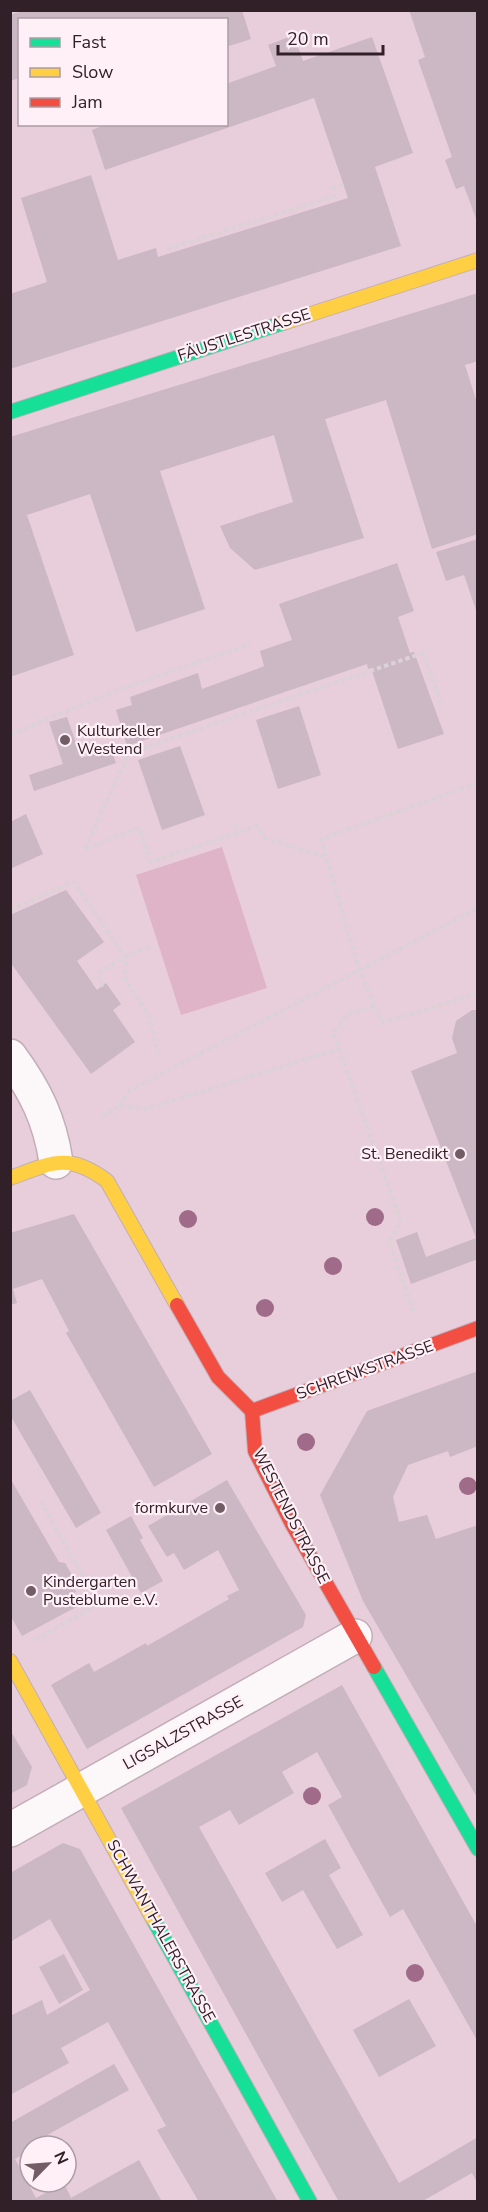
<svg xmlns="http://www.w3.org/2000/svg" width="488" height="2212" font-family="'Nunito Sans',sans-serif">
  <rect width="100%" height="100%" fill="#e8ceda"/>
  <!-- green -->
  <path fill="#dfb4c8" d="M222,847L267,988L181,1015L136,875Z"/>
  <!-- building -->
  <g fill="#ccb7c5">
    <path d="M25,10H242L251,39L226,47V20H20V78L10,81V15Z"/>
    <path d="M409,10H478V224L464,186L456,189L445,160L452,157L418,60L425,57Z"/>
    <path d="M294,35L303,61L372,37L413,153L375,167L401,246L10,369V294L47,282L21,198L91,175L118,260L156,248L158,257L348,198L314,98L105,170L92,130L107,124H226V84L276,66L268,45Z"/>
    <path d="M478,293V361L465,365L478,406V534L432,549L386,400L325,419L364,538L255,570L230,548L220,526L293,502L274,435L160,471L205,609L136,632L90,494L27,515L74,655L10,677V437Z"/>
    <path d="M478,539V613H477L464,575L446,581L436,552Z"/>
    <path d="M397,563L414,611L398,617L410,653L414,652L444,734L398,749L371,668L368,669L367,664L127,746L116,710L132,705L130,697L198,673L202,689L257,669L264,666L260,651L292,640L279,604Z"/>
    <path d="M299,706L321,775L278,789L256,720Z"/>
    <path d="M67,717L81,758L111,748L116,763L34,791L29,775L63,764L49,722Z"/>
    <path d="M180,746L205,815L162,830L138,760Z"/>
    <path d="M26,814L43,854L10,869V822Z"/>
    <path d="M66,890L104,942L77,961L97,990L106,983L121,1004L113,1010L135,1042L91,1074L10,962V915Z"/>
    <path d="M472,1010H478V1259L411,1284L396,1240L417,1232L426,1257L476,1238L411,1071L457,1053L452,1038L456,1021Z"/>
    <path d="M74,1214L212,1454L154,1487L66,1333L69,1331L42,1279L13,1289L17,1303L10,1305V1233Z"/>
    <path d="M478,1371V1446L450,1457L448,1451L408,1465L393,1497L399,1522L427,1515L436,1539L478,1525V1799L363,1601L320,1495L367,1411Z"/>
    <path d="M30,1390L101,1513L76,1528L10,1415V1401Z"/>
    <path d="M10,1478L59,1562L65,1563L73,1577L72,1584L76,1592L72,1595L78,1606L22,1636L10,1615Z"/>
    <path d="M227,1480L306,1615L303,1627L87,1749L51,1685L89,1663L94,1672L146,1643L147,1646L229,1599L227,1596L239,1590L218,1550L184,1570L174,1553L167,1557L148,1526Z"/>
    <path d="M131,1516L143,1538L140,1540L163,1581L141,1593L106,1530Z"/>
    <path d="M342,1685L478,1928V2042L403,1909L390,1917L328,1805L342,1797L317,1752L282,1772L294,1793L239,1825L230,1810L199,1827L399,2183L478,2137V2184L472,2173L421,2202H339L121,1808Z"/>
    <path d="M10,1730L32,1767L27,1785L10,1794Z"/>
    <path d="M325,1839L341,1868L329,1875L363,1935L337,1949L303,1890L282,1902L265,1873Z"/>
    <path d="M63,1843L80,1849L278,2202H199L157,2130L166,2126L108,2022L61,2048L69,2063L10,2095V2016L42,2000L47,2015L90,1990L50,1919L10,1942V1873Z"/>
    <path d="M64,1954L83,1990L59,2004L39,1967Z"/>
    <path d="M409,1999L436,2046L379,2077L353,2030Z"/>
    <path d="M114,2064L129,2090L27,2146L23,2155L15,2159L36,2198L64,2183L71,2198L139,2160L162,2202H10V2123Z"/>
  </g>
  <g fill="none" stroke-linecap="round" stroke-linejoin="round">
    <!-- street casing -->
    <g stroke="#c2aeb8" stroke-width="36">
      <g id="street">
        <path d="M10,1056C35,1090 50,1120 56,1162"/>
        <path d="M10,1830L355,1636"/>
      </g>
    </g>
    <!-- fast casing -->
    <g stroke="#c2aeb8" stroke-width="16">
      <g id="fast">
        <path d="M10,412L283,323"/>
        <path d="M374,1667L478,1849"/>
        <path d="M153,1919L310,2202"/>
      </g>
    </g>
    <!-- slow casing -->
    <g stroke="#c2aeb8" stroke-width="16">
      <g id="slow">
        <path d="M283,323L478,260"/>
        <path d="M10,1178C51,1163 68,1152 107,1181L177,1305"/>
        <path d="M10,1661L153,1919"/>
      </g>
    </g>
    <!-- jam casing -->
    <g stroke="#c2aeb8" stroke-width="16">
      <g id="jam">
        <path d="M177,1305L218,1377L252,1411L255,1451L292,1524L374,1667"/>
        <path d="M252,1411L478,1328"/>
      </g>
    </g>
    <!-- path -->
    <g stroke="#dad2d6" stroke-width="4" stroke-dasharray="4.5 3" stroke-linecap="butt">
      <path d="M332,188L344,184"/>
      <path d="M167,249L335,196"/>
      <path d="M10,735L115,691L250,644"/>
      <path d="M478,783L321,839L359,969L382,1023L478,993"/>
      <path d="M235,824L238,832"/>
      <path d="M85,849L129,753L423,653L442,706"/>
      <path d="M86,849L139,828L151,862L257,826L265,838L326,857"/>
      <path d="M10,910L74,882L125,957L126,980L149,1016L158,1054"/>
      <path d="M102,987L98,973L125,957L149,947"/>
      <path d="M374,1006L349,1014L333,1032L401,1222L389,1241L415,1315"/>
      <path d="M119,1105L129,1091L478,908"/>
      <path d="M102,1116L114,1110L119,1105L145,1109L339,1049"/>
      <path d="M35,1640L99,1604L41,1502"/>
    </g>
    <!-- street -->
    <use href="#street" stroke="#fcf8f9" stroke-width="33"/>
    <!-- fast -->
    <use href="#fast" stroke="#16e098" stroke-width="14"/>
    <!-- slow -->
    <use href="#slow" stroke="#ffcf43" stroke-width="14"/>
    <!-- jam -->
    <use href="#jam" stroke="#f24e42" stroke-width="14"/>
  </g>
  <!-- trees -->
  <g fill="#9f6b88">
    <circle cx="375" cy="1217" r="9"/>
    <circle cx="188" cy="1219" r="9"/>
    <circle cx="333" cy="1266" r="9"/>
    <circle cx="265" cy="1308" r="9"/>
    <circle cx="306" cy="1442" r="9"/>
    <circle cx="468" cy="1486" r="9"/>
    <circle cx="312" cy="1796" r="9"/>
    <circle cx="415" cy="1973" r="9"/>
  </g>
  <!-- markers -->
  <g fill="#725d66" stroke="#fef0f6" stroke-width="2">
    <circle cx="65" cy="740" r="6"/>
    <circle cx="460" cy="1154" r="6"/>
    <circle cx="220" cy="1508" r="6"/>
    <circle cx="31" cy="1591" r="6"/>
  </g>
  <g text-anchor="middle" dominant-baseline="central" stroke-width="4.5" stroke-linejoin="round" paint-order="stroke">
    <!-- street labels -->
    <g font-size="16" fill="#322028" stroke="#fef0f6">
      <text transform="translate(244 335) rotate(-18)">FÄUSTLESTRASSE</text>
      <text transform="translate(365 1370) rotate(-20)">SCHRENKSTRASSE</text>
      <text transform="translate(291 1516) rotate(63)">WESTENDSTRASSE</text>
      <text transform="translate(183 1733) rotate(-29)">LIGSALZSTRASSE</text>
      <text transform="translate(161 1931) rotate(61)">SCHWANTHALERSTRASSE</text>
    </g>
    <!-- poi labels -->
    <g font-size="16" fill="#322028" stroke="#fef0f6" text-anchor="start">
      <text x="77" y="731">Kulturkeller<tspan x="77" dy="18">Westend</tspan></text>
      <text x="448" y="1154" text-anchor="end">St. Benedikt</text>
      <text x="208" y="1508" text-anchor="end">formkurve</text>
      <text x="43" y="1582">Kindergarten<tspan x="43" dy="18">Pusteblume e.V.</tspan></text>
    </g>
  </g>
  <!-- border -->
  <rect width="488" height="2212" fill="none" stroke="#322028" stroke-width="24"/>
  <!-- legend -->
  <rect x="18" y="18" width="210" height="108" fill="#fef0f6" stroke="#ac9da4" stroke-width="1.5"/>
  <rect x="30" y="38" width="30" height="9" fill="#16e098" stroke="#ac9da4" stroke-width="1.5"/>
  <text x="72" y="48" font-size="18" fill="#322028">Fast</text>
  <rect x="30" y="68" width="30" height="9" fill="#ffcf43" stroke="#ac9da4" stroke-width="1.5"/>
  <text x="72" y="78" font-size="18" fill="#322028">Slow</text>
  <rect x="30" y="98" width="30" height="9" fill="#f24e42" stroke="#ac9da4" stroke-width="1.5"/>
  <text x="72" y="108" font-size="18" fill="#322028">Jam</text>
  <!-- north arrow -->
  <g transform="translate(48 2164) rotate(65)"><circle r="28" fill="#fef0f6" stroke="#ac9da4" stroke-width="1.5"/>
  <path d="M0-4.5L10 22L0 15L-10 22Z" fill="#725d66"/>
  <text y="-9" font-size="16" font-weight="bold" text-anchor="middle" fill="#322028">N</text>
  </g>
  <!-- scale -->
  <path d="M278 45v9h105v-9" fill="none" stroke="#322028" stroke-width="3"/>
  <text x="287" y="45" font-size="18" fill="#322028" stroke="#fef0f6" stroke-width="4.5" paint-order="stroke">20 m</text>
</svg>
